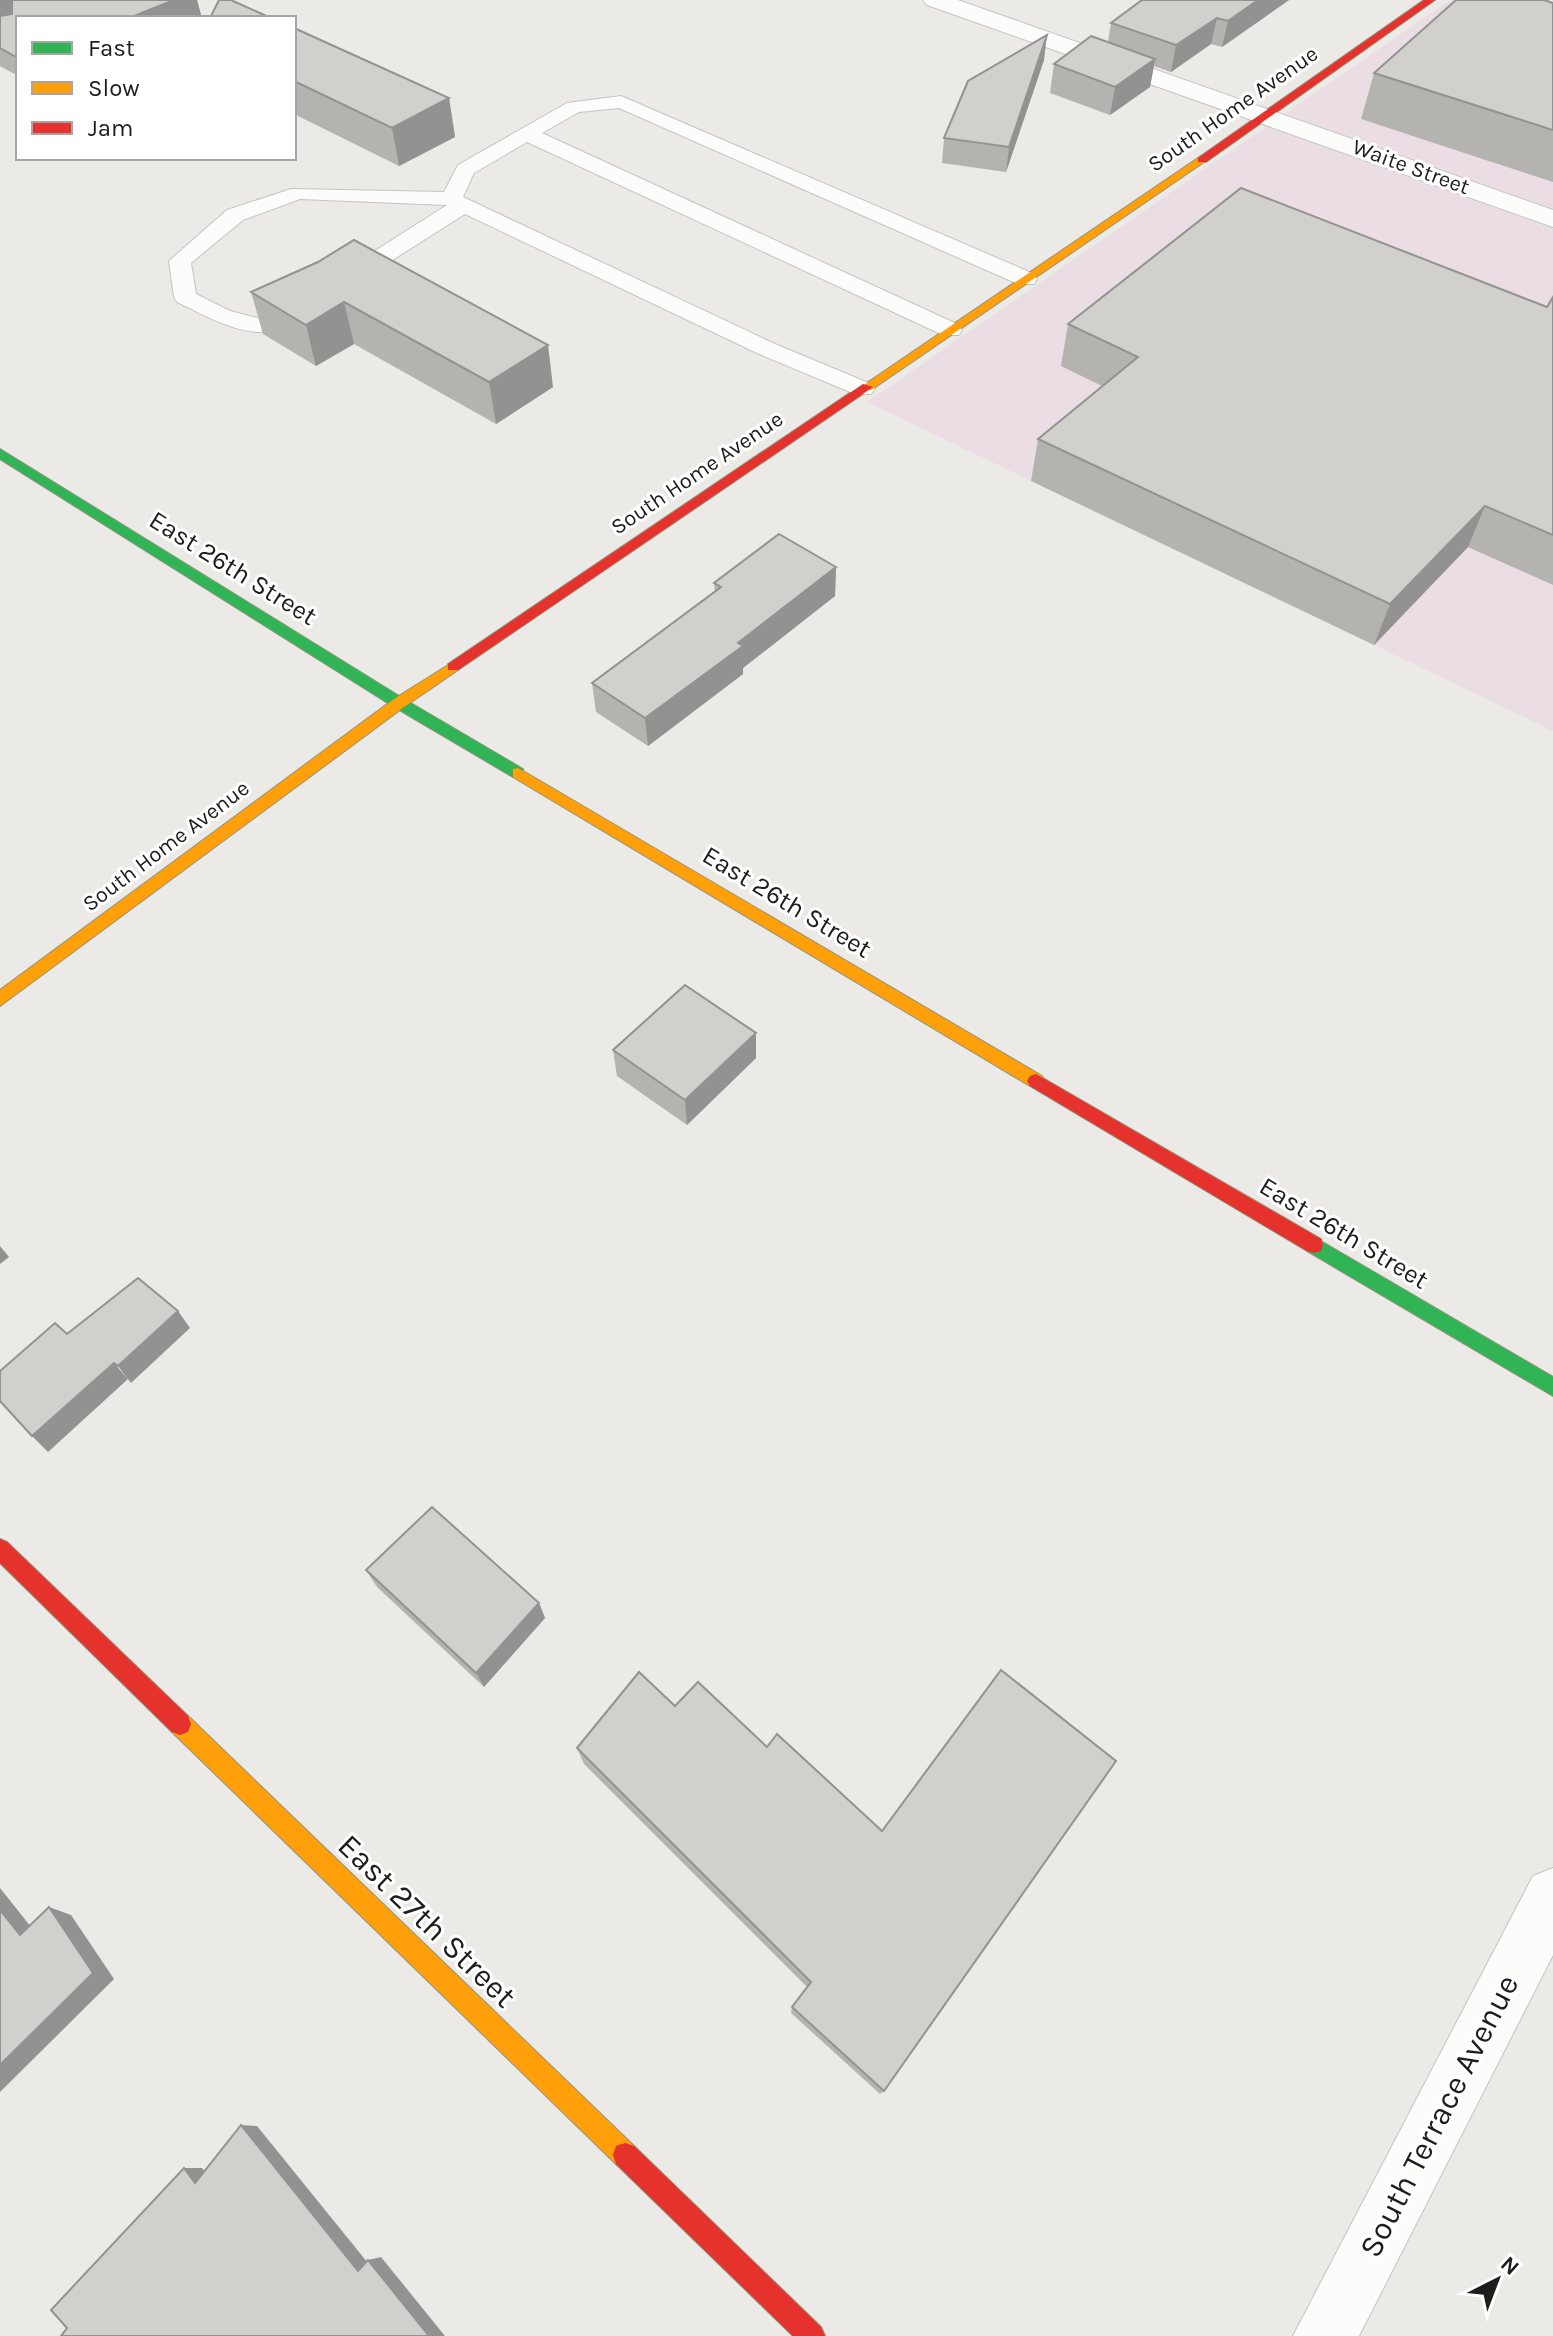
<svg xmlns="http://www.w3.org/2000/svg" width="1553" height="2336" font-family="Karla,sans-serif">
  <rect width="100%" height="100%" fill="#eceae6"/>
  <!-- industrial -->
  <path fill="#eadee4" d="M1450,0H1553V731L867,402Z"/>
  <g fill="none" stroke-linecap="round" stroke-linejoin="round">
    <!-- lane casing -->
    <g stroke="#c4c4c2" stroke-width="2">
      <path id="lane" d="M621,96L1034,274L1037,279L1034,284H1018L619,108L579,112L542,133L959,325L962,330L959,335H943L527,142L474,173L463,197L775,344L871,384L875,389L871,394H855L759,354L465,214L353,285H337L334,280L337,275L447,205L300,199L243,220L191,263L196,294L230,311L257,318L303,297L314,304L311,309C297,316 275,332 259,332C231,331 202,314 177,302L174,297L169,261L227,210L291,189L444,192L458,165L567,103Z"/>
    </g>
    <!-- street casing -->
    <g stroke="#c4c4c2" stroke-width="2">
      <g id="street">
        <path d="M923,0H958L1553,210V227L927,5Z"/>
        <path d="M1553,1868V1955L1359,2336H1293L1533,1876Z"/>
      </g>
    </g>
    <!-- fast casing -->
    <g stroke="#93957e" stroke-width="2">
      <g id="fast">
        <path d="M0,449L404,699L523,769V777H513L394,707L0,459Z"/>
        <path d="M1314,1237L1553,1377V1396L1307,1251L1305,1245L1307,1239Z"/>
      </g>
    </g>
    <!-- slow casing -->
    <g stroke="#93957e" stroke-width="2">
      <g id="slow">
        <path d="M1198,158L1207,160L871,390L861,387Z"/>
        <path d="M453,662L460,667L458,670L404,707L0,1006V990L394,699Z"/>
        <path d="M518,768L1042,1076L1045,1081L1042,1086H1030L513,777V769Z"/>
        <path d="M180,1713L188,1716L634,2146L637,2155L634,2164L625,2167L616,2164L172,1732L169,1724L172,1716Z"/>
      </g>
    </g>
    <!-- jam casing -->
    <g stroke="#93957e" stroke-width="2">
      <g id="jam">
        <path d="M1424,0H1435L1206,162H1198V158Z"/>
        <path d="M863,384L873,387L458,670H448V664Z"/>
        <path d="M1036,1074L1321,1239L1323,1245L1321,1251L1314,1253L1307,1251L1030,1086L1027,1081L1030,1076Z"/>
        <path d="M0,1539L7,1542L188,1716L191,1724L188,1732L180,1735L172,1732L0,1563Z"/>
        <path d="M625,2143L634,2146L821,2327L825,2336H793L616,2164L613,2155L616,2146Z"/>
      </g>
    </g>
    <!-- lane -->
    <use href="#lane" fill="#fcfcfb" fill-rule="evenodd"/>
    <!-- street -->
    <use href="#street" fill="#fcfcfb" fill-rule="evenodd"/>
    <!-- fast -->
    <use href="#fast" fill="#30b455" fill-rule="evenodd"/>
    <!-- slow -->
    <use href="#slow" fill="#ff9f0a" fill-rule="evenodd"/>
    <!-- jam -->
    <use href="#jam" fill="#e5322d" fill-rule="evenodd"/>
  </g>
  <!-- wall -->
  <g fill="#b5b3b0">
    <path d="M0,0H197L201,15L18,18V76L0,66Z"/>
    <path d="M1142,0H1289L1222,47L1211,44L1171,72L1154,66L1150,87L1110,115L1050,93L1054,64L1108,42L1111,23Z"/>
    <path d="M1553,3V182L1361,119L1374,73Z"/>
    <path d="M294,28L449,98L455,137L399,166L294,114Z"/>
    <path d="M1044,60L1006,172L942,163L944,138Z"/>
    <path d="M318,262L553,387L496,424L354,344L316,366L263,334L251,292Z"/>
    <path d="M1553,297V585L1468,547L1374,645L1031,481L1038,439L1102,386L1061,366L1068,324L1547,307Z"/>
    <path d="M836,567L835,596L743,668V674L648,746L596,712L592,683L715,592L714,583Z"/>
    <path d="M613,1050L756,1058L687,1125L617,1076Z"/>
    <path d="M366,1570L539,1603L545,1618L484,1687L377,1587Z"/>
    <path d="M675,1706L767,1747L882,1831L884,2091L880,2094L791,2013L792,2007L807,1987L584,1764L577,1748Z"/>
  </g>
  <!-- shaded-wall -->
  <g fill="#939290">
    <path d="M0,0H14L20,17L0,22Z"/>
    <path d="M174,0H197L201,15L194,18H129Z"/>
    <path d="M1258,0H1289L1222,47L1228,21Z"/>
    <path d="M1217,18L1211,44L1171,72L1176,45Z"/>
    <path d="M1047,35L1044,60L1006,172L1009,147Z"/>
    <path d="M1155,59L1150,87L1110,115L1115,87Z"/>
    <path d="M449,98L455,137L399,166L392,128Z"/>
    <path d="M344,302L354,344L316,366L306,325Z"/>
    <path d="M548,345L553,387L496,424L489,382Z"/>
    <path d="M1485,506L1468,547L1374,645L1390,604Z"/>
    <path d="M836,567L835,596L743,668V674L648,746L645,718L738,643Z"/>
    <path d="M756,1033V1058L687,1125L685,1100Z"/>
    <path d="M0,1246L9,1257L0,1264Z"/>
    <path d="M178,1311L190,1328L131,1383L118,1366Z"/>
    <path d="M114,1363L128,1379L48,1452L32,1436Z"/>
    <path d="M539,1603L545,1618L484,1687L476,1673Z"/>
    <path d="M0,1888L43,1942L20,1935L0,1910Z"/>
    <path d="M49,1907L71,1915L114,1979L0,2092V2065Z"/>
    <path d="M241,2125L257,2126L372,2268L358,2271Z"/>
    <path d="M184,2168H202L213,2182L195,2183Z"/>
    <path d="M381,2257L445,2336H429L368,2260Z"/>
  </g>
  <!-- building -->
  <g fill="#d2d0cd" stroke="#939290" stroke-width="2">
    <path d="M12,0H174L129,18H18V58L0,48V16L12,14Z"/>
    <path d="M219,0H231L271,18H210Z"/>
    <path d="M1142,0H1258L1228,21L1217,18L1176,45L1111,23Z"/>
    <path d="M1456,0H1544L1553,3V130L1374,73Z"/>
    <path d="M294,28L449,98L392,128L294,81Z"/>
    <path d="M1047,35L1009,147L944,138L968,81Z"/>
    <path d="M1091,36L1155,59L1115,87L1054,64Z"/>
    <path d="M1241,188L1547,307L1553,297V535L1485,506L1390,604L1038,439L1138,357L1068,324Z"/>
    <path d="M354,240L548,345L489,382L344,302L306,325L251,292L318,262Z"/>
    <path d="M779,534L836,567L738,643L743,646L645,718L592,683L721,587L714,583Z"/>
    <path d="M685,985L756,1033L685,1100L613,1050Z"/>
    <path d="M138,1278L178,1311L118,1366L114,1363L32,1436L0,1401V1371L55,1323L67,1334Z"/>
    <path d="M432,1507L539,1603L476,1673L366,1570Z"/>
    <path d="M1001,1670L1116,1761L884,2091L792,2007L811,1982L577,1748L639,1672L675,1706L698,1682L767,1747L777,1734L882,1831Z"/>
    <path d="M49,1907L93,1973L0,2065V1910L20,1935Z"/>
    <path d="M241,2125L358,2271L368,2260L429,2336H61L67,2328L51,2310L184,2168L195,2183Z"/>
  </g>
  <g text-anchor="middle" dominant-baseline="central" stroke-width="6" stroke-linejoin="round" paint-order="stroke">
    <!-- far-street labels -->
    <g font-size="22" fill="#1d1d1d" stroke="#fff">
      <text transform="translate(1233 109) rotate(-35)">South Home Avenue</text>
      <text transform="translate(1411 167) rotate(20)">Waite Street</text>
      <text transform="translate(697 473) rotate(-34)">South Home Avenue</text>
      <text transform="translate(166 846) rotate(-37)">South Home Avenue</text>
    </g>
    <!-- street labels -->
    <g font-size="26" fill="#1d1d1d" stroke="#fff">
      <text transform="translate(233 568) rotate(32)">East 26th Street</text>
      <text transform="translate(787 902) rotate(31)">East 26th Street</text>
      <text transform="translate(1344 1233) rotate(31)">East 26th Street</text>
    </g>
    <!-- near-street labels -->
    <g font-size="32" fill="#1d1d1d" stroke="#fff">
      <text transform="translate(427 1921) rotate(44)">East 27th Street</text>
      <text transform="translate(1439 2116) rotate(-63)">South Terrace Avenue</text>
    </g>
  </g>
  <!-- legend -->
  <rect x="16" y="16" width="280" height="144" fill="#ffffff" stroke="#a5a5a5" stroke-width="2"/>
  <rect x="32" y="42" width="40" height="12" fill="#30b455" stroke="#a5a5a5" stroke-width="2"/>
  <text x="88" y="56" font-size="24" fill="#1d1d1d">Fast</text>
  <rect x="32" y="82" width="40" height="12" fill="#ff9f0a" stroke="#a5a5a5" stroke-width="2"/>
  <text x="88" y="96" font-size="24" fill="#1d1d1d">Slow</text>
  <rect x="32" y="122" width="40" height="12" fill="#e5322d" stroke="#a5a5a5" stroke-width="2"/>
  <text x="88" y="136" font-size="24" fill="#1d1d1d">Jam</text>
  <!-- north arrow -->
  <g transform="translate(1497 2280) rotate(42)" stroke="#ffffff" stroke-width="6" paint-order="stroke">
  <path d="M0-6L14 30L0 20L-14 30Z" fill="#1d1d1d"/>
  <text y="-12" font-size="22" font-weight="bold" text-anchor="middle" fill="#1d1d1d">N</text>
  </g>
</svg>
